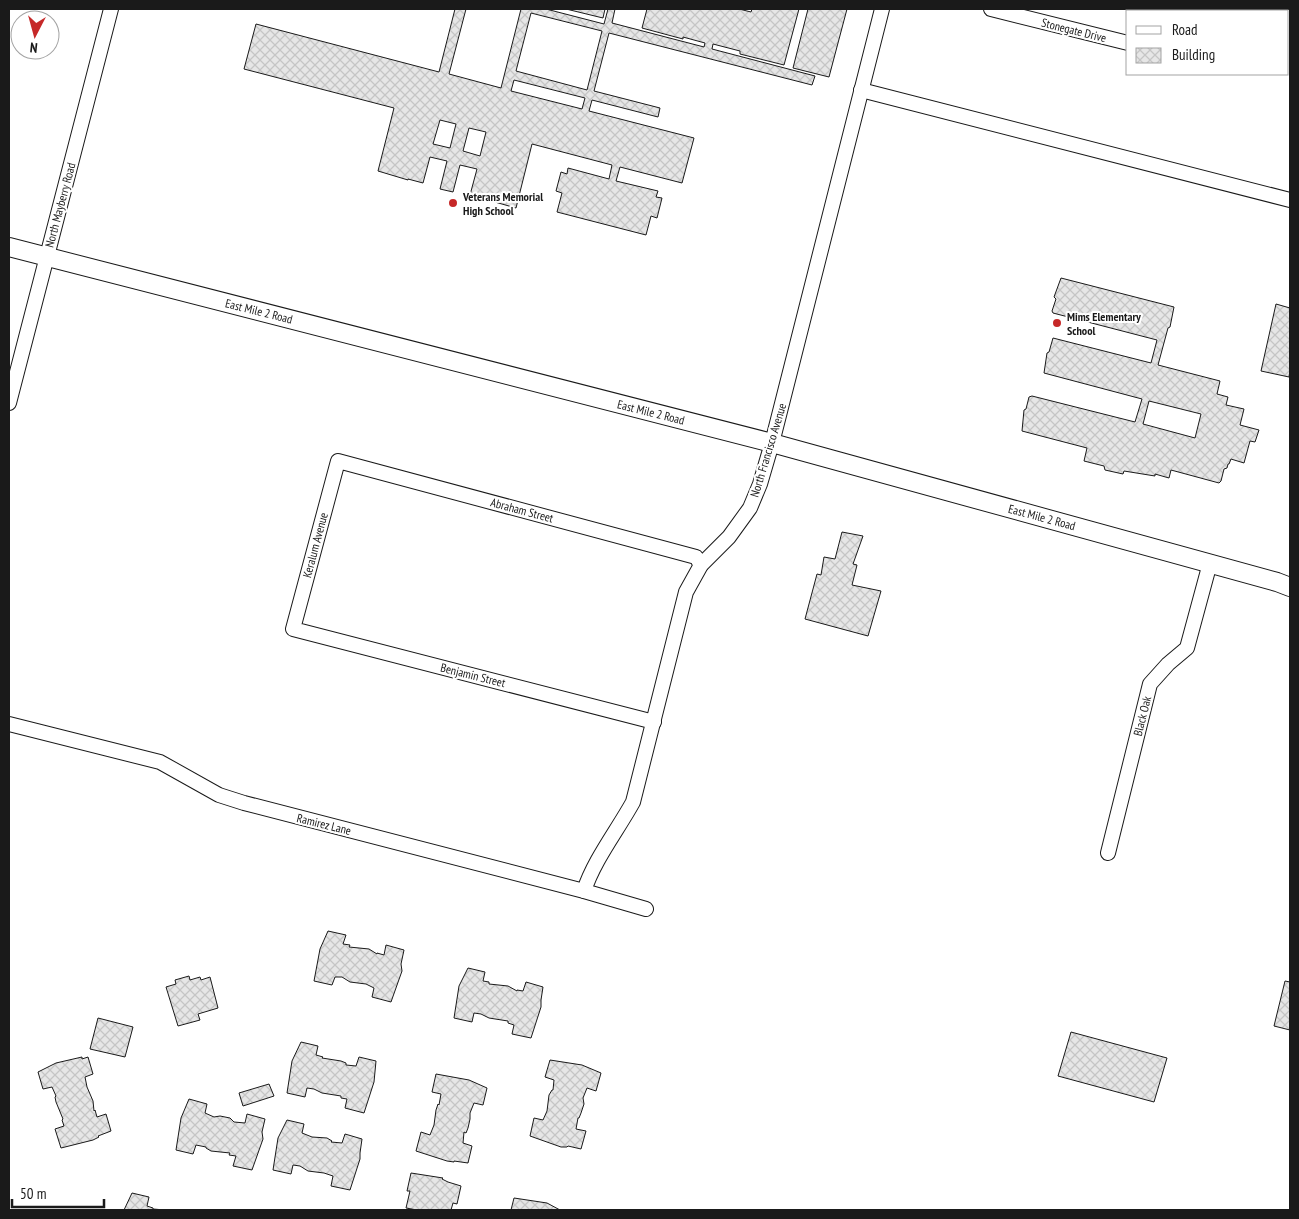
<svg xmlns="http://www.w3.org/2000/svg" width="1299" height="1219" font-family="'PT Sans Narrow',sans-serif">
  <defs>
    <pattern id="building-cross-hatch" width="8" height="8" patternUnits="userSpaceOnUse" patternTransform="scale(1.25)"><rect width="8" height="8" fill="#e6e6e6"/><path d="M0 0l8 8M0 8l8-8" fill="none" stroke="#c5c5c5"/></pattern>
  </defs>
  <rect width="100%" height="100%" fill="#fff"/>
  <!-- building -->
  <g fill="url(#building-cross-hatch)" stroke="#1a1a1a" fill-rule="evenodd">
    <path d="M455,9H466L449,74L501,88L521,9H518H546L604,24L608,9H615L612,23L704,47L705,43L683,37V39L642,28L647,9H739L751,12L752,9H799L784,65L740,54V51L713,44L712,49L815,76L812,85L609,33L594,91L660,108L658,117L592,100L589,111L694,138L682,183L620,167L616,181L658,191L656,197L662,198L657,218L651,216L646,235L557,212L562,193L556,191L561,172L567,174L568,168L609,179L612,165L532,144L516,208L470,195L477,169L460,165L453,192L440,189L447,161L430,157L423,183L408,179V180L378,171L394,108L244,69L256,24L439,72ZM531,13L602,31L587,90L516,71ZM514,80L585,98L582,109L511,91ZM440,120L456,124L450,148L433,144ZM469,128L486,132L480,156L463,151Z"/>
    <path d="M566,9H605L603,18Z"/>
    <path d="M808,9H847L829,77L793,68Z"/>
    <path d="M1061,278L1174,307L1170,327L1168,328L1158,365L1220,381L1217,394L1228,397L1226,405L1244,409L1240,425L1259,430L1255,442L1250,441L1244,463L1231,459L1229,464H1228L1227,468L1224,469L1221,481L1219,483L1171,470L1169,478L1155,474V476L1124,471L1123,474L1105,470L1104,466L1084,461L1087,448L1022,431L1024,410L1026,409L1029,397L1032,396L1135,422L1142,399L1044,373L1047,353L1049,352L1053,338L1151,363L1157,340L1053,313L1052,311L1056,299L1054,297ZM1149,401L1201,414L1195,438L1143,424Z"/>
    <path d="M1276,304L1290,308V370L1289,377L1261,371Z"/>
    <path d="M842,532L863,536L853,564L857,565L852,585L881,591L868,636L805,619L817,574L821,575L824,557L835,559Z"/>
    <path d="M328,931L346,935L343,944L350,945L349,947L369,949L377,954V953L384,955L386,945L404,950L401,964L402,971L391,1002L372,997L374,988L366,984L350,982L342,977H335L332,985L314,981L320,949Z"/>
    <path d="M468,968L485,972L483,981L489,982V984L508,986L517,991V990L523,991L526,982L543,987L541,1000V1007L531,1038L512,1034L514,1025L508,1023V1021L489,1018L481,1014L474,1013L472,1022L454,1018L459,986Z"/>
    <path d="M189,976L190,980L200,977L201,980L210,977L218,1008L198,1014L200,1020L178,1026L166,987L176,984L175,980Z"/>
    <path d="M1285,981L1290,982V1030L1274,1026Z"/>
    <path d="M98,1018L133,1027L125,1057L90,1049Z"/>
    <path d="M1071,1032L1167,1058L1154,1102L1058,1076Z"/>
    <path d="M301,1042L318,1046L316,1055L323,1057L322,1058L341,1061L346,1063V1065L356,1066L359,1057L376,1061L374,1082L364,1113L345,1108L347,1099L341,1098V1096L322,1093L314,1089L307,1088L305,1097L287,1093L292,1061Z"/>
    <path d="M82,1057V1059L88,1057L93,1074L85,1077L87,1087L93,1101L94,1111L95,1110L97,1117L106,1114L111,1131L98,1136L99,1137L93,1140L61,1148L55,1129L64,1126L62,1120L63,1119L56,1102L55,1097L56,1096L52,1087L43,1089L38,1072L56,1063Z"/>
    <path d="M550,1060L582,1065L601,1073L596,1091L587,1088L583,1098L584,1104L581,1113L579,1118H578L576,1129L586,1131L581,1149L568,1146L567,1147H561L530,1136L534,1118L543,1120L547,1111L549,1095L552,1090H553L554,1080L545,1077Z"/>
    <path d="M436,1074L469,1080L487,1088L483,1105L474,1103L470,1113V1119L468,1128L466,1133L464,1132L463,1143L472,1146L468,1163L454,1161V1162L447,1161L416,1151L421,1132L430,1135L434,1125L436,1110L438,1104L439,1105L441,1094L432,1092Z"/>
    <path d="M269,1084L274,1096L243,1106L239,1093Z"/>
    <path d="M189,1099L207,1104L205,1113L214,1117L220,1116L230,1118L234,1122L245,1123L247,1114L265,1119L262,1132L263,1139L252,1170L233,1166L236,1156L229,1155L230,1153L211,1151L206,1148V1147L196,1145L193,1154L176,1150L181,1118Z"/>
    <path d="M287,1120L304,1124L302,1133L312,1137L327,1138L332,1141L331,1142L342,1143L345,1134L362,1139L360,1153V1159L350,1190L331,1186L333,1176L324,1173L308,1171L300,1166L293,1165L291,1174L273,1170L278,1138Z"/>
    <path d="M411,1173L443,1178L442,1179L448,1182L461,1186L457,1204L453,1203L451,1210H417L406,1208L410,1191H407Z"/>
    <path d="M132,1193L149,1197L147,1206L153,1208V1209L165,1210H124Z"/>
    <path d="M514,1198L547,1203L560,1210H511Z"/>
  </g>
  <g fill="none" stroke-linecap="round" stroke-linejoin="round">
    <!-- minor casing -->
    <g stroke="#1a1a1a" stroke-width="16">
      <g id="minor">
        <path d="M991,9L1128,43"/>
        <path d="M861,90L1290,200"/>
        <path d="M9,403L111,9"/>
        <path d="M654,722L293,629L338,461L696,557L701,565"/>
        <path d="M9,724L160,762L219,795L244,803L584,891L646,909"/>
        <path d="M1108,853L1150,684L1168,664L1187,648L1210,563"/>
        <path d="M584,891C594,860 617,831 633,802L686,592L701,565L729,537L750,508L760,484L772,443L882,9"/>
      </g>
    </g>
    <!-- major casing -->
    <g stroke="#1a1a1a" stroke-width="20">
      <path id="major" d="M9,247L772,443L1277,582L1290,587"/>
    </g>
    <!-- minor -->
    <use href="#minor" stroke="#fff" stroke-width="14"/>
    <!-- major -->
    <use href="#major" stroke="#fff" stroke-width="18"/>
  </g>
  <!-- markers -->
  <g fill="#c62828" stroke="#fff" stroke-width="2">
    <circle cx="453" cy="203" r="5"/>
    <circle cx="1057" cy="323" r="5"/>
  </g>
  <g text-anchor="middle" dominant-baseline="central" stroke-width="4" stroke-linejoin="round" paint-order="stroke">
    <!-- street labels -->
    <g font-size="12" fill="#1a1a1a" stroke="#fff">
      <text transform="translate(1074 30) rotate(14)">Stonegate Drive</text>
      <text transform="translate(60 205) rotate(-75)">North Mayberry Road</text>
      <text transform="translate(259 311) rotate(14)">East Mile 2 Road</text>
      <text transform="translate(651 412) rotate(14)">East Mile 2 Road</text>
      <text transform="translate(768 450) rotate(-73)">North Francisco Avenue</text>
      <text transform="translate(522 510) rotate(15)">Abraham Street</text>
      <text transform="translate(1042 517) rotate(15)">East Mile 2 Road</text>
      <text transform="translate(315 545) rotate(-75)">Keralum Avenue</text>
      <text transform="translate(473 675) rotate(14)">Benjamin Street</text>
      <text transform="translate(1142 716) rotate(-76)">Black Oak</text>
      <text transform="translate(324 824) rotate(14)">Ramirez Lane</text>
    </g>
    <!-- poi labels -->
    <g font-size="12" font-weight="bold" fill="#1a1a1a" stroke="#fff" text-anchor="start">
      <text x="463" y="196">Veterans Memorial<tspan x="463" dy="14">High School</tspan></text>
      <text x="1067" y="316">Mims Elementary<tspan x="1067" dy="14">School</tspan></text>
    </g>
  </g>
  <!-- border -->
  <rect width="1299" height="1219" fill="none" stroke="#1a1a1a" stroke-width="20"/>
  <!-- legend -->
  <rect x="1126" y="10" width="162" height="65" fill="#ffffff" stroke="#a3a3a3"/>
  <rect x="1136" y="26" width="25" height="8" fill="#ffffff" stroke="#a3a3a3"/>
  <text x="1172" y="35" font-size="15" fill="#1a1a1a">Road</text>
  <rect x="1136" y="48" width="25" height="15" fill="url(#building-cross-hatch)" stroke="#a3a3a3"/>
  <text x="1172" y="60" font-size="15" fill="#1a1a1a">Building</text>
  <!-- north arrow -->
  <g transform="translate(35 35) rotate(186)"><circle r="24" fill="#ffffff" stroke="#a3a3a3"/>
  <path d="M0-4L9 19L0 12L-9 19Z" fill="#c62828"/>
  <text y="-8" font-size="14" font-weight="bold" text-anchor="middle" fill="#1a1a1a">N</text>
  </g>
  <!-- scale -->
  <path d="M12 1199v8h92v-8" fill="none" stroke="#1a1a1a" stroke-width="2.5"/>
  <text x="20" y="1199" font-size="15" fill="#1a1a1a" stroke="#ffffff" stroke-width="4" paint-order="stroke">50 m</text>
</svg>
